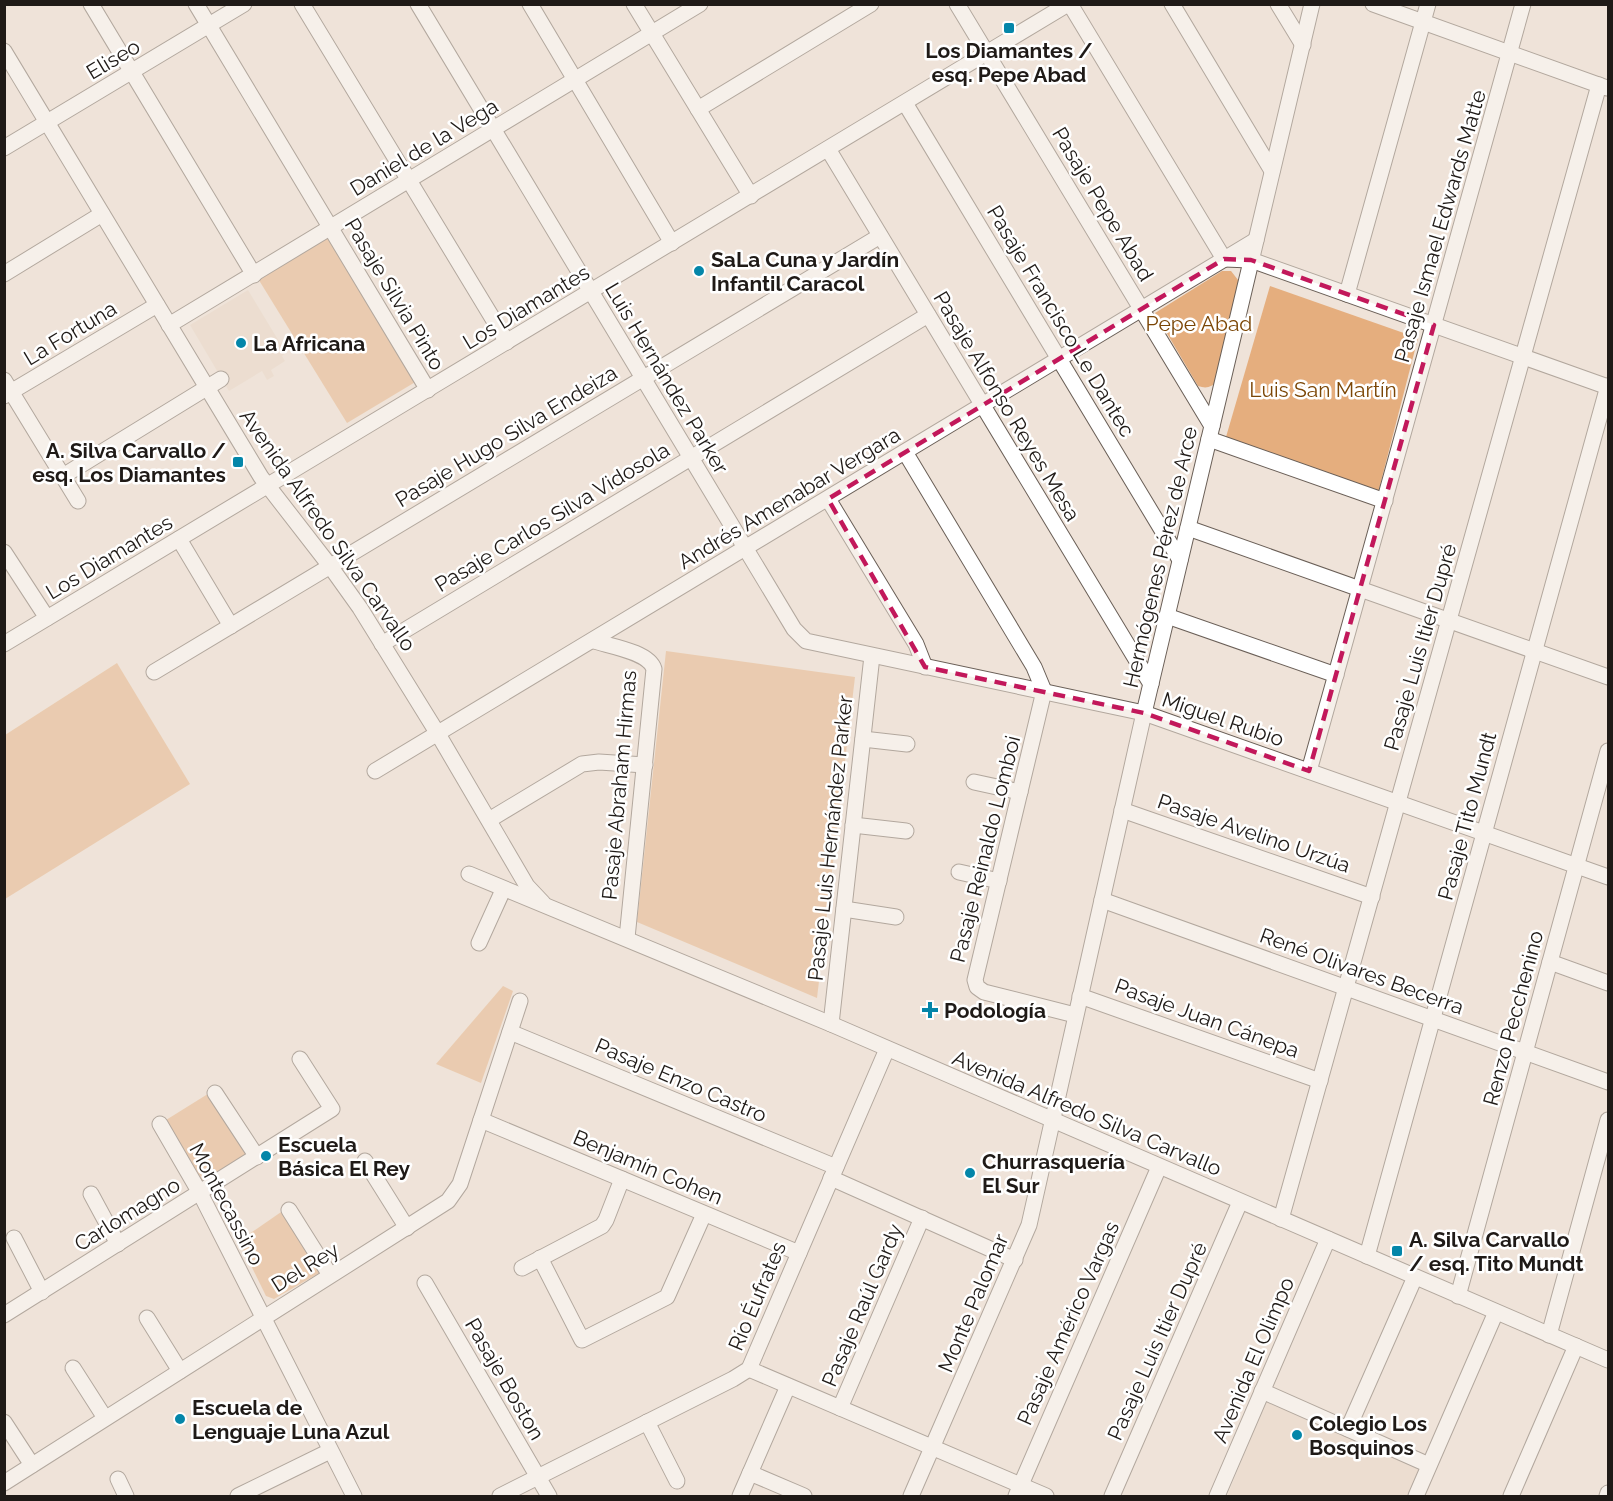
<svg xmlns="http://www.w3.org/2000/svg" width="1613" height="1501" font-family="Raleway,sans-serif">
  <rect width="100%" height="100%" fill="#efe3d9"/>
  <!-- built -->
  <g fill="#e8d6c6">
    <path d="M248,290L286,353L282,356L285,361L271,370L274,376L267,380L262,371L229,391L190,325Z"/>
    <path d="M1266,1401L1419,1468L1407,1496H1227Z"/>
  </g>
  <!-- green -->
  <g fill="#e5ae7e">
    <path d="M329,234L417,381L347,423L257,277Z"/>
    <path d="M1222,271H1231L1242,285L1218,381C1211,387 1207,389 1198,386L1155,313Z"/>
    <path d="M1270,286L1418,338L1378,493L1228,441L1226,437Z"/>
    <path d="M666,651L855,677L817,998L637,922Z"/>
    <path d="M117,663L190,784L5,899V735Z"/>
    <path d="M503,986L513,991L481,1083L436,1064Z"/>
    <path d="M211,1092L253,1156L205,1185L166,1120Z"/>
    <path d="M284,1210L321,1272L274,1299L266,1296L239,1241Z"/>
  </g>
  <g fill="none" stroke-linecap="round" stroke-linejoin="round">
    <!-- minor casing -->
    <g stroke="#6a5f57" stroke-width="17">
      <g id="minor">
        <path d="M91,4L254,275"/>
        <path d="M196,4L428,390"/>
        <path d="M302,4L507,342"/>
        <path d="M418,4L794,629L806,641L1144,713L1608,877"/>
        <path d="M530,4L672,243"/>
        <path d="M634,4L751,196"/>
        <path d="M957,4L1212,426"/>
        <path d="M1070,4L1224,259L1251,260L1608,387"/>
        <path d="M1172,4L1272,171"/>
        <path d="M1278,4L1303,45"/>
        <path d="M1373,4L1607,88"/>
        <path d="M4,51L261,477L330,566L360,608L438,734L527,886L543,903"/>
        <path d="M905,103L1180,560"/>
        <path d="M698,109L871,4"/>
        <path d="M4,148L244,4"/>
        <path d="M828,149L1151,684"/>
        <path d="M4,274L102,214"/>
        <path d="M1347,294L1428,4"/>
        <path d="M169,325L700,4"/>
        <path d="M4,380L78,501"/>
        <path d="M4,396L157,305"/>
        <path d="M1209,439L1385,501"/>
        <path d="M905,452L1034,667L1044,691L975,980L977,987L984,992L1075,1015"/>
        <path d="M63,476L221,379"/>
        <path d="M828,499L916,644L925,667"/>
        <path d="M1188,528L1608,677"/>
        <path d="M179,539L231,626"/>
        <path d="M4,552L47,618"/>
        <path d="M1167,616L1336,675"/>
        <path d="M594,641C610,646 649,652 654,669L627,938"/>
        <path d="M4,644L1068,4"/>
        <path d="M382,644L928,315"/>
        <path d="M154,672L880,236"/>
        <path d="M863,739L907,744"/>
        <path d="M375,771L1256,240"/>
        <path d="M1309,771L1523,4"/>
        <path d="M974,782L1020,792"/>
        <path d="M1122,810L1372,897"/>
        <path d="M489,820L582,764L599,762L645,765"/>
        <path d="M853,825L906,831"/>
        <path d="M959,872L999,881"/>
        <path d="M469,874L831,1024L1608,1360"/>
        <path d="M1102,900L1608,1082"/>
        <path d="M844,909L896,917"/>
        <path d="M479,943L503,890"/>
        <path d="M1550,962L1608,983"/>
        <path d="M1080,996L1320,1081"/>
        <path d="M831,1024L872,656"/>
        <path d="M510,1032L836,1167"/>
        <path d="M215,1093L257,1157"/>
        <path d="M481,1120L799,1253"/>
        <path d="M160,1124L200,1193L354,1496"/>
        <path d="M365,1161L407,1228"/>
        <path d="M831,1178L1015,1260"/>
        <path d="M91,1194L118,1244"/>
        <path d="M289,1210L330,1275"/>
        <path d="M1281,1219L1599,85"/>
        <path d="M14,1238L42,1292"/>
        <path d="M1367,1256L1608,386"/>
        <path d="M540,1258L582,1340L667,1297L704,1214"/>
        <path d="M522,1268L602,1226L606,1220L622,1179"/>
        <path d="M425,1283L549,1496"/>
        <path d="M1458,1296L1608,751"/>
        <path d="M4,1315L332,1109L300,1059"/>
        <path d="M147,1318L180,1371"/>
        <path d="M1549,1335L1608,1120"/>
        <path d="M73,1368L105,1418"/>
        <path d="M749,1369L1046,1496"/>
        <path d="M1262,1391L1429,1465"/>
        <path d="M840,1408L922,1218"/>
        <path d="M4,1422L32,1465"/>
        <path d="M647,1422L677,1481"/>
        <path d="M1348,1429L1415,1277"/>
        <path d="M750,1473L804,1496"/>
        <path d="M118,1479L126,1496"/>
        <path d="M4,1483L448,1201L460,1184L520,1001"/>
        <path d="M238,1496L330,1451"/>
        <path d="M500,1496L733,1379L749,1369L887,1049"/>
        <path d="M740,1496L788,1386"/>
        <path d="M911,1496L1029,1225L1144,713L1312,4"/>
        <path d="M1016,1496L1159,1167"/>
        <path d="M1112,1496L1240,1202"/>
        <path d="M1217,1496L1328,1239"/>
        <path d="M1416,1496L1496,1312"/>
        <path d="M1511,1496L1576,1346"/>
        <path d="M1607,1496L1608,1493"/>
      </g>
    </g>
    <!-- minor -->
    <use href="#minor" stroke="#fff" stroke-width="15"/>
  </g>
  <!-- marked area -->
  <path d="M0 0H1613V1501H0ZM1224,259L1251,260L1434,325L1309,771L1144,713L925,667L828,499Z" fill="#efe3d9" fill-opacity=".55" fill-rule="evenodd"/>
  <path fill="none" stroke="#c2185b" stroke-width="4.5" stroke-dasharray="12 8" stroke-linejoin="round" d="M1224,259L1251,260L1434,325L1309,771L1144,713L925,667L828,499Z"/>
  <!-- markers -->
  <g fill="#0486a9" stroke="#fff" stroke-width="2">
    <rect x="1003" y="22" width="12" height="12" rx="3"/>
    <circle cx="699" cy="271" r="6"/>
    <circle cx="241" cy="343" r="6"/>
    <rect x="232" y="456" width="12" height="12" rx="3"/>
    <path d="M927 1001h6v6h6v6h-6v6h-6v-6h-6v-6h6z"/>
    <circle cx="266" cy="1156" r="6"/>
    <circle cx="970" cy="1173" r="6"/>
    <rect x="1391" y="1245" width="12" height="12" rx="3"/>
    <circle cx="180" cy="1419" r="6"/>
    <circle cx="1297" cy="1435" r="6"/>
  </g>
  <g text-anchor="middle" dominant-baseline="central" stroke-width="5" stroke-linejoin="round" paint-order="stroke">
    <!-- poi labels -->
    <g font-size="21" font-weight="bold" fill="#1f1a17" stroke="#fff" text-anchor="start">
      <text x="1009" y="50" text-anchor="middle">Los Diamantes /<tspan x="1009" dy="24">esq. Pepe Abad</tspan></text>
      <text x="711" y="259">SaLa Cuna y Jardín<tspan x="711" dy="24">Infantil Caracol</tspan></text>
      <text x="253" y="343">La Africana</text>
      <text x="226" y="450" text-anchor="end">A. Silva Carvallo /<tspan x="226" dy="24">esq. Los Diamantes</tspan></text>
      <text x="944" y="1010">Podología</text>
      <text x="278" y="1144">Escuela<tspan x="278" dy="24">Básica El Rey</tspan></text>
      <text x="982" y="1161">Churrasquería<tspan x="982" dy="24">El Sur</tspan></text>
      <text x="1409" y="1239">A. Silva Carvallo<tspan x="1409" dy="24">/ esq. Tito Mundt</tspan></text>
      <text x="192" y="1407">Escuela de<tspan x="192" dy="24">Lenguaje Luna Azul</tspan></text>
      <text x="1309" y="1423">Colegio Los<tspan x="1309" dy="24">Bosquinos</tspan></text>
    </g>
    <!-- street labels -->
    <g font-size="21" fill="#1f1a17" stroke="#fff">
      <text transform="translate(113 59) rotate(-31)">Eliseo</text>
      <text transform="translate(424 147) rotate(-31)">Daniel de la Vega</text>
      <text transform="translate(1103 204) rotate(59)">Pasaje Pepe Abad</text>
      <text transform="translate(1440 226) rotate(-74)">Pasaje Ismael Edwards Matte</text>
      <text transform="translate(395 294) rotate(59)">Pasaje Silvia Pinto</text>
      <text transform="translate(526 307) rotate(-31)">Los Diamantes</text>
      <text transform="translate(1061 321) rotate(59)">Pasaje Francisco Le Dantec</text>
      <text transform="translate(70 333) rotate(-31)">La Fortuna</text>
      <text transform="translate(667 378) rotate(59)">Luis Hernández Parker</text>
      <text transform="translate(1007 406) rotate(59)">Pasaje Alfonso Reyes Mesa</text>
      <text transform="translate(506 436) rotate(-31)">Pasaje Hugo Silva Endeiza</text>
      <text transform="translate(789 498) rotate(-31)">Andrés Amenabar Vergara</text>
      <text transform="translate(552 517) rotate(-31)">Pasaje Carlos Silva Vidosola</text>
      <text transform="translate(328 530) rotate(55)">Avenida Alfredo Silva Carvallo</text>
      <text transform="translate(109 557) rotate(-31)">Los Diamantes</text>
      <text transform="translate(1160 557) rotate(-77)">Hermógenes Pérez de Arce</text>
      <text transform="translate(1420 647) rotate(-74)">Pasaje Luis Itier Dupré</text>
      <text transform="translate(1223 719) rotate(19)">Miguel Rubio</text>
      <text transform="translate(619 785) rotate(-85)">Pasaje Abraham Hirmas</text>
      <text transform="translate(1467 816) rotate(-75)">Pasaje Tito Mundt</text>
      <text transform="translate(1254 833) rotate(19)">Pasaje Avelino Urzúa</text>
      <text transform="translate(830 838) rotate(-84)">Pasaje Luis Hernández Parker</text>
      <text transform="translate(985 849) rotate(-76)">Pasaje Reinaldo Lomboi</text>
      <text transform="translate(1362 971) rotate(20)">René Olivares Becerra</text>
      <text transform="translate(1207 1018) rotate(20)">Pasaje Juan Cánepa</text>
      <text transform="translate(1513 1018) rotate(-75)">Renzo Pecchenino</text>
      <text transform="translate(681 1080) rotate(23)">Pasaje Enzo Castro</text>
      <text transform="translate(1087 1113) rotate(23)">Avenida Alfredo Silva Carvallo</text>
      <text transform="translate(648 1167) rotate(23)">Benjamín Cohen</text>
      <text transform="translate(227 1204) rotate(62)">Montecassino</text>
      <text transform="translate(127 1214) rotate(-32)">Carlomagno</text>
      <text transform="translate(305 1267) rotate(-32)">Del Rey</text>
      <text transform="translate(757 1296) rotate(-67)">Río Éufrates</text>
      <text transform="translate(973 1303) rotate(-67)">Monte Palomar</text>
      <text transform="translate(862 1305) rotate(-67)">Pasaje Raúl Gardy</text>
      <text transform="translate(1068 1323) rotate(-66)">Pasaje Américo Vargas</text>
      <text transform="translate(1157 1341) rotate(-66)">Pasaje Luis Itier Dupré</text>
      <text transform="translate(1253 1360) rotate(-67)">Avenida El Olimpo</text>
      <text transform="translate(505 1379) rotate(60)">Pasaje Boston</text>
    </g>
    <!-- park labels -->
    <g font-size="21" fill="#7b4606" stroke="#fff">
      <text x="1199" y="323">Pepe Abad</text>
      <text x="1323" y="389">Luis San Martín</text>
    </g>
  </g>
  <!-- border -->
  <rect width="1613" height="1501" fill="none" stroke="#1f1a17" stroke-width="12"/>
</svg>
